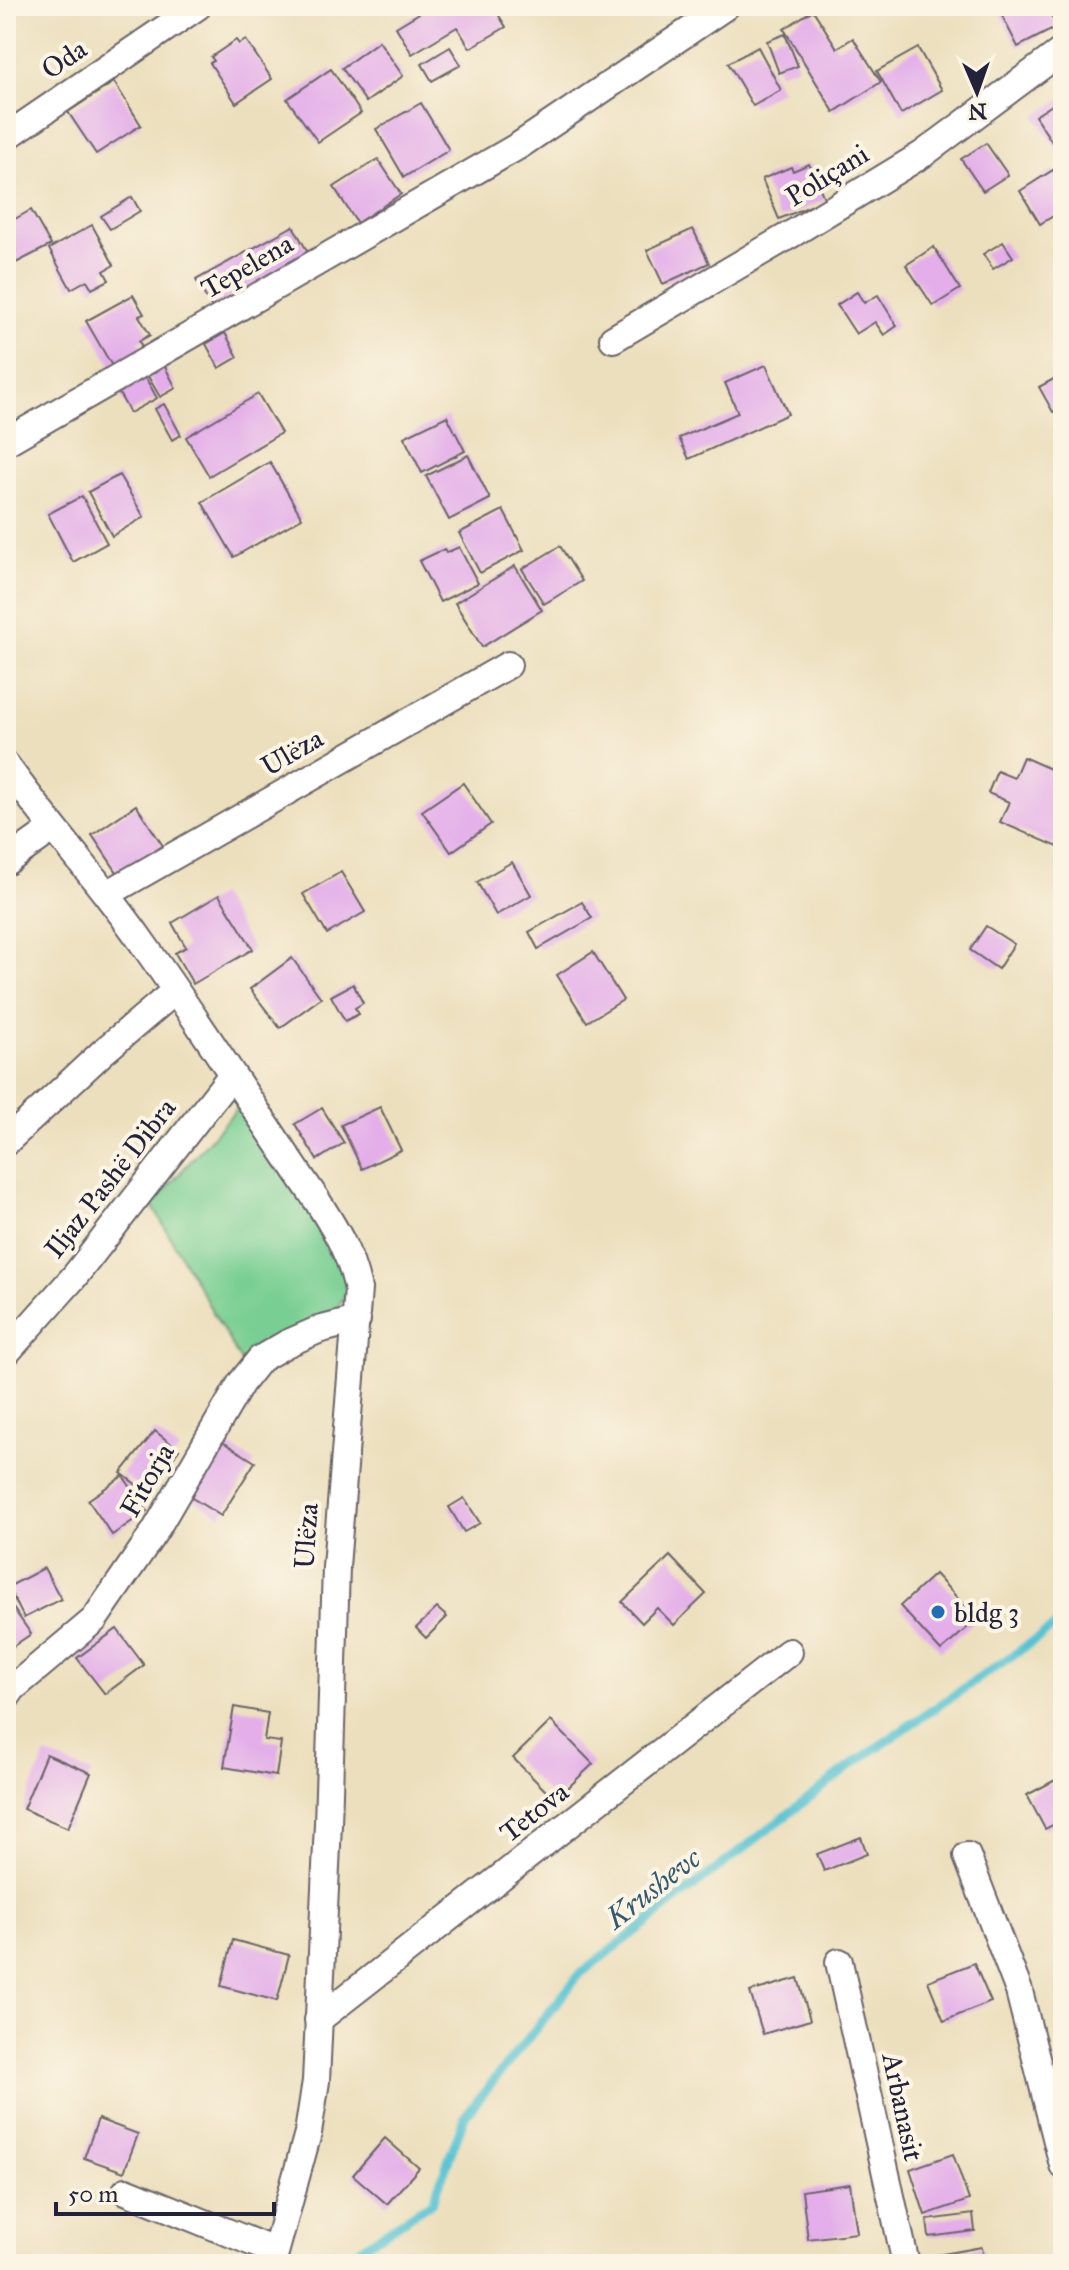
<svg xmlns="http://www.w3.org/2000/svg" width="1069" height="2270" font-family="'IM FELL Great Primer',serif">
  <rect width="100%" height="100%" fill="#fcf5e5"/>
  <filter id="ink" filterUnits="userSpaceOnUse"><feTurbulence type="fractalNoise" baseFrequency=".0125" numOctaves="2"/><feDisplacementMap in="SourceGraphic" scale="16" xChannelSelector="R" yChannelSelector="G"/><feConvolveMatrix kernelMatrix="1 2 1 2 8 2 1 2 1" color-interpolation-filters="sRGB"/></filter>
  <filter id="wash" filterUnits="userSpaceOnUse"><feTurbulence type="fractalNoise" baseFrequency=".006" numOctaves="4" result="noise"/><feDisplacementMap in="SourceGraphic" scale="32" xChannelSelector="R" yChannelSelector="G"/><feGaussianBlur stdDeviation="1.8" result="paint"/><feColorMatrix in="noise" values="0 0 0 0 0 0 0 0 0 0 0 0 0 0 0 0 0 1.4 0 .05"/><feComposite in="paint" operator="in"/></filter>
  <g filter="url(#wash)">
    <rect width="100%" height="100%" fill="#ecdfbd"/>
    <!-- green -->
    <path fill="#79cf93" stroke="#4e7867" stroke-width="2" d="M239,1106L320,1213L350,1286L331,1319L244,1367L152,1205Z"/>
    <g fill="none" stroke-linecap="round" stroke-linejoin="round">
      <!-- stream -->
      <path stroke="#59c3d3" stroke-width="9" d="M353,2264L361,2248L433,2201L465,2116L580,1974L857,1761L1063,1621"/>
    </g>
    <g id="blocks">
      <!-- building -->
      <g fill="#e3aee9">
        <path d="M431,6H493L506,27L470,48L457,27L412,54L396,27Z"/>
        <path d="M997,6H1046L1057,27L1018,47Z"/>
        <path d="M813,10L837,48L853,38L881,82L834,112L784,29Z"/>
        <path d="M785,34L798,66L779,73L767,41Z"/>
        <path d="M236,40L239,44L246,40L272,79L236,103L210,63L214,61L211,57Z"/>
        <path d="M379,41L403,76L366,102L342,68Z"/>
        <path d="M450,47L461,65L432,81L422,64Z"/>
        <path d="M758,47L781,90L753,106L728,63Z"/>
        <path d="M918,48L942,90L901,114L877,71Z"/>
        <path d="M331,69L361,113L318,142L287,99Z"/>
        <path d="M114,82L141,125L96,154L68,112Z"/>
        <path d="M1063,98V143L1056,148L1035,116Z"/>
        <path d="M421,103L449,150L404,177L376,129Z"/>
        <path d="M986,143L1008,175L983,191L961,159Z"/>
        <path d="M378,159L401,194L357,223L334,187Z"/>
        <path d="M809,164L825,200L779,219L762,179L791,167L793,171Z"/>
        <path d="M1053,170L1063,186V210L1040,224L1020,191Z"/>
        <path d="M132,197L140,211L110,229L101,216Z"/>
        <path d="M31,210L51,245L16,263L6,247V224Z"/>
        <path d="M92,225L114,265L104,271L109,280L92,289L87,280L71,289L49,249Z"/>
        <path d="M293,226L309,254L212,308L196,280Z"/>
        <path d="M693,229L709,263L663,284L647,250Z"/>
        <path d="M1003,242L1013,257L993,269L983,254Z"/>
        <path d="M934,247L960,289L933,306L906,265Z"/>
        <path d="M857,292L864,303L878,295L897,326L884,335L875,322L856,334L837,305Z"/>
        <path d="M133,295L144,314L139,316L150,335L139,341L143,349L112,366L86,321Z"/>
        <path d="M225,333L238,357L219,368L206,344Z"/>
        <path d="M163,363L176,388L160,397L146,373Z"/>
        <path d="M766,365L788,414L689,459L679,438L738,413L725,383Z"/>
        <path d="M1063,374V421L1057,410L1053,412L1039,387Z"/>
        <path d="M144,375L157,398L130,413L117,390Z"/>
        <path d="M258,394L281,433L209,476L186,437Z"/>
        <path d="M164,404L181,435L172,440L155,409Z"/>
        <path d="M447,416L465,451L422,473L404,437Z"/>
        <path d="M468,455L490,499L449,520L426,476Z"/>
        <path d="M270,462L302,518L234,557L202,502Z"/>
        <path d="M119,475L144,517L112,536L88,492Z"/>
        <path d="M82,496L107,543L73,562L48,514Z"/>
        <path d="M503,510L524,550L480,573L459,533Z"/>
        <path d="M560,546L582,581L544,604L522,569Z"/>
        <path d="M459,547L478,583L440,602L419,561L444,549L446,553Z"/>
        <path d="M515,566L542,610L482,647L455,603Z"/>
        <path d="M1023,757L1055,771L1052,780L1063,785V834L1058,847L1000,822L1009,802L988,793L997,771L1014,778Z"/>
        <path d="M463,783L491,824L451,852L422,811Z"/>
        <path d="M136,805L165,849L121,878L92,835Z"/>
        <path d="M512,862L531,895L496,915L477,882Z"/>
        <path d="M341,872L365,912L327,934L303,894Z"/>
        <path d="M219,895L253,949L193,984L175,953L186,947L172,923Z"/>
        <path d="M582,902L592,918L538,949L529,932Z"/>
        <path d="M986,926L1014,944L998,969L970,950Z"/>
        <path d="M593,952L623,1000L587,1022L557,975Z"/>
        <path d="M292,958L321,998L280,1028L250,989Z"/>
        <path d="M353,984L363,1003L355,1008L359,1014L345,1021L331,996Z"/>
        <path d="M380,1107L401,1150L362,1169L341,1125Z"/>
        <path d="M322,1108L344,1143L317,1160L295,1124Z"/>
        <path d="M155,1431L179,1450L146,1492L121,1473Z"/>
        <path d="M218,1439L255,1462L221,1516L184,1493Z"/>
        <path d="M123,1476L147,1511L112,1535L88,1500Z"/>
        <path d="M464,1498L480,1523L464,1532L449,1507Z"/>
        <path d="M670,1556L706,1594L674,1625L657,1608L642,1623L622,1602Z"/>
        <path d="M44,1568L61,1599L24,1618L8,1587Z"/>
        <path d="M935,1574L977,1619L941,1651L900,1606Z"/>
        <path d="M6,1598L31,1634L6,1651Z"/>
        <path d="M437,1608L447,1617L426,1638L416,1628Z"/>
        <path d="M117,1629L144,1665L105,1694L77,1658Z"/>
        <path d="M234,1707L268,1713L264,1740L281,1742L276,1776L224,1767Z"/>
        <path d="M551,1721L593,1764L555,1800L513,1758Z"/>
        <path d="M46,1754L91,1773L68,1828L23,1809Z"/>
        <path d="M1063,1776V1820L1045,1829L1027,1795Z"/>
        <path d="M861,1837L867,1854L824,1871L817,1854Z"/>
        <path d="M233,1940L289,1955L277,2001L221,1986Z"/>
        <path d="M974,1963L991,2002L944,2021L928,1981Z"/>
        <path d="M798,1978L810,2020L763,2034L750,1992Z"/>
        <path d="M98,2119L138,2134L124,2172L84,2158Z"/>
        <path d="M385,2138L419,2168L387,2204L353,2175Z"/>
        <path d="M953,2154L969,2200L925,2215L910,2169Z"/>
        <path d="M850,2184L857,2233L808,2239L802,2191Z"/>
        <path d="M973,2214L975,2231L929,2237L927,2220Z"/>
        <path d="M982,2247L985,2264H939L937,2255Z"/>
      </g>
    </g>
  </g>
  <g filter="url(#ink)">
    <use href="#blocks" fill-opacity="0" stroke="#696468" stroke-width="2"/>
    <g fill="none" stroke-linecap="round" stroke-linejoin="round">
      <!-- minor casing -->
      <g stroke="#696468" stroke-width="30">
        <g id="minor">
          <path d="M6,137L198,6"/>
          <path d="M613,339L795,232L923,154L1063,50"/>
          <path d="M6,442L520,145L726,6"/>
          <path d="M6,765C50,827 101,883 144,945C203,1028 258,1115 316,1199C336,1230 350,1253 358,1289L336,1567L328,1824L316,2081L308,2133L272,2264"/>
          <path d="M6,862L52,829"/>
          <path d="M107,894L508,665"/>
          <path d="M6,1142L104,1051L175,991"/>
          <path d="M6,1353L74,1277L231,1076"/>
          <path d="M6,1698L13,1688L94,1620L155,1531L241,1383L260,1359L286,1344L318,1330L357,1320"/>
          <path d="M967,1856L1019,1991L1063,2165"/>
          <path d="M839,1962L906,2264"/>
          <path d="M318,2020L789,1652"/>
          <path d="M126,2191L274,2251"/>
        </g>
      </g>
      <!-- minor -->
      <use href="#minor" stroke="#fff" stroke-width="26"/>
    </g>
  </g>
  <!-- markers -->
  <circle fill="#1f6fb2" stroke="#fcf5e5" stroke-width="3" cx="938" cy="1612" r="8"/>
  <g text-anchor="middle" dominant-baseline="central" stroke-width="8" stroke-linejoin="round" paint-order="stroke">
    <!-- street labels -->
    <g font-size="28" fill="#22223b" stroke="#fcf5e5">
      <text transform="translate(64 59) rotate(-34)">Oda</text>
      <text transform="translate(827 175) rotate(-32)">Poliçani</text>
      <text transform="translate(247 266) rotate(-30)">Tepelena</text>
      <text transform="translate(292 752) rotate(-30)">Ulëza</text>
      <text transform="translate(110 1178) rotate(-52)">Iljaz Pashë Dibra</text>
      <text transform="translate(147 1480) rotate(-60)">Fitorja</text>
      <text transform="translate(306 1536) rotate(-86)">Ulëza</text>
      <text transform="translate(534 1812) rotate(-38)">Tetova</text>
      <text transform="translate(903 2107) rotate(78)">Arbanasit</text>
    </g>
    <!-- poi labels -->
    <g font-size="28" fill="#22223b" stroke="#fcf5e5" text-anchor="start">
      <text x="954" y="1612">bldg 3</text>
    </g>
    <!-- water labels -->
    <g font-size="30" font-style="italic" fill="#355a70" stroke="#fcf5e5">
      <text transform="translate(653 1888) rotate(-38)">Krushevc</text>
    </g>
  </g>
  <!-- margin -->
  <rect width="1069" height="2270" fill="none" stroke="#fcf5e5" stroke-width="32"/>
  <!-- north arrow -->
  <g transform="translate(977 92) rotate(178)" stroke="#fcf5e5" stroke-width="6" paint-order="stroke">
  <path d="M0-6L14 30L0 20L-14 30Z" fill="#22223b"/>
  <text y="-12" font-size="22" font-weight="bold" text-anchor="middle" fill="#22223b">N</text>
  </g>
  <!-- scale -->
  <path d="M56 2202v12h218v-12" fill="none" stroke="#22223b" stroke-width="4"/>
  <text x="68" y="2202" font-size="24" fill="#22223b" stroke="#fcf5e5" stroke-width="6" paint-order="stroke">50 m</text>
</svg>
